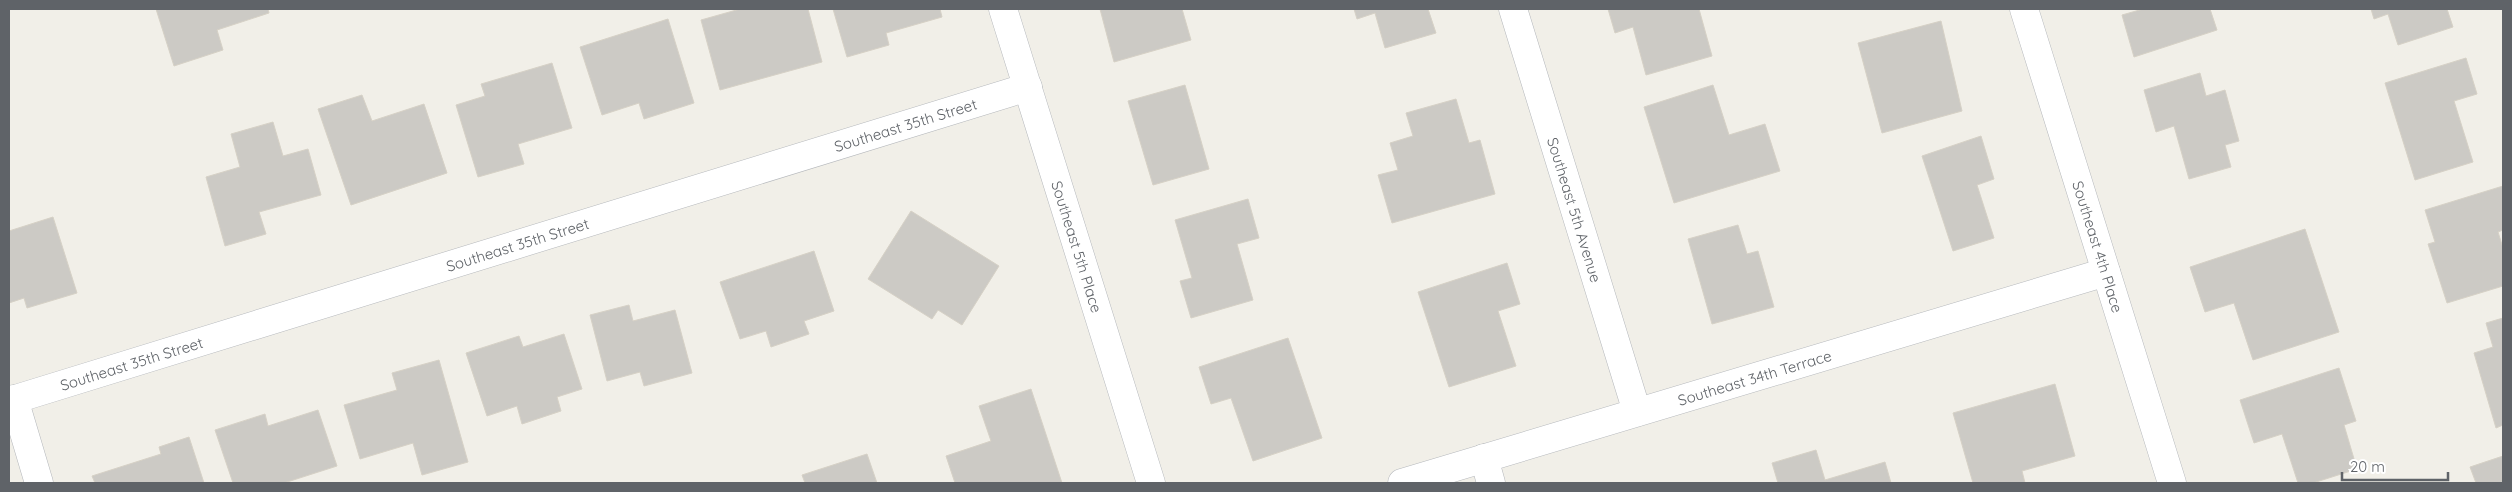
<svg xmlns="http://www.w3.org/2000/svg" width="2512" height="492" font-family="Quicksand,sans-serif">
  <rect width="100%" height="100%" fill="#f1efe8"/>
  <!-- building -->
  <g fill="#cccac5" stroke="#d6d1c6">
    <path d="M156,9H268L269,13L217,30L223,50L174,66Z"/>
    <path d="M740,9H808L822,62L720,90L701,20Z"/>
    <path d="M833,9H940L942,17L886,33L889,45L847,57Z"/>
    <path d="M1100,9H1182L1191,40L1114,62Z"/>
    <path d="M1354,9H1428L1436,33L1385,48L1375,13L1357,19Z"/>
    <path d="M1608,9H1699L1712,56L1646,75L1633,27L1615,33Z"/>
    <path d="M2143,9H2210L2217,30L2134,57L2122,15Z"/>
    <path d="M2371,9H2447L2453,27L2398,45L2388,14L2374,19Z"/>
    <path d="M668,19L694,103L644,119L639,103L602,115L580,47Z"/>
    <path d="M1941,21L1962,111L1882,133L1858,43Z"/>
    <path d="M2466,58L2477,94L2454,101L2473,162L2415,180L2385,83Z"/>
    <path d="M552,63L572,128L518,144L524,164L478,177L456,105L485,96L481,84Z"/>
    <path d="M2200,73L2206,96L2225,90L2239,141L2225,145L2231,167L2189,179L2174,126L2156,132L2144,90Z"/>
    <path d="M1185,85L1209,169L1153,185L1128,101Z"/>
    <path d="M1713,85L1729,135L1765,124L1780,171L1674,203L1644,107Z"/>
    <path d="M362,95L372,121L424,104L447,173L351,205L318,109Z"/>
    <path d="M1456,99L1469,143L1480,140L1495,194L1392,223L1378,175L1398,170L1390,143L1413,136L1406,113Z"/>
    <path d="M273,122L283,156L308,149L321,195L259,212L266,234L225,246L206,177L240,167L231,134Z"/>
    <path d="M1981,136L1994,179L1977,185L1994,238L1953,251L1922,156Z"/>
    <path d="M2503,186V230L2498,232L2503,248V286L2447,303L2428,244L2435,242L2425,210Z"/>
    <path d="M1248,199L1259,238L1237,244L1253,300L1191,318L1180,281L1192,278L1175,220Z"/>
    <path d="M911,211L999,266L962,325L938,310L932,319L868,279Z"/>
    <path d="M53,217L77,293L27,308L24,298L9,303V231Z"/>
    <path d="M1738,225L1747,254L1758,251L1774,307L1712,324L1688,239Z"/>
    <path d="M2305,229L2339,332L2253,360L2234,303L2205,312L2190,267Z"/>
    <path d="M814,251L834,311L804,321L809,334L771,347L766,331L740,339L720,282Z"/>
    <path d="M1507,263L1520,304L1498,311L1516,366L1449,387L1418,292Z"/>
    <path d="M629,305L633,321L675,310L692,373L644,386L640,372L607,381L590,315Z"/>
    <path d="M2503,318V425L2496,428L2474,353L2493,347L2486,323Z"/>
    <path d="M564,334L582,389L557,397L561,411L522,424L517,406L487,416L466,353L519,336L523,347Z"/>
    <path d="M1288,338L1322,438L1253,461L1231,398L1211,404L1199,367Z"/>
    <path d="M439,360L468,462L422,475L413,443L360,459L344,405L397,390L392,373Z"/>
    <path d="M2339,368L2356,421L2344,425L2357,469L2313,483H2298L2282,434L2254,443L2240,400Z"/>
    <path d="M2055,384L2075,456L2022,471L2025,483H1973L1953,413Z"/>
    <path d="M1031,389L1062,483H955L946,456L991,441L979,406Z"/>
    <path d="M318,410L337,466L284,483H233L215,430L265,414L268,426Z"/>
    <path d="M189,437L204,483H95L92,476L161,454L159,447Z"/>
    <path d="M1816,450L1825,480L1885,462L1891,483H1778L1772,463Z"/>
    <path d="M867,454L877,483H805L802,475Z"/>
    <path d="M2503,456V483H2476L2470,467Z"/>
  </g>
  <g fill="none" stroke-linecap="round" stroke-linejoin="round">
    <!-- minor casing -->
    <g stroke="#b5b8bc" stroke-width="29">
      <g id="minor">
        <path id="s1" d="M1003,9L1151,483"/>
        <path id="s2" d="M1513,9L1637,412"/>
        <path id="s3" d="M2024,9L2172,483"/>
        <path d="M14,399L39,483"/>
        <path id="s4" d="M9,401L1028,87"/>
        <path d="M1484,458L1491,483"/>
        <path id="s5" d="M1402,483L2106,272"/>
      </g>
    </g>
    <!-- minor -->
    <use href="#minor" stroke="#fff" stroke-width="28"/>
  </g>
  <g text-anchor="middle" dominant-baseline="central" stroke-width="4" stroke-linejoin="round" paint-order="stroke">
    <!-- street labels -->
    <g font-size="15" fill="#5f6368" stroke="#fff">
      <text stroke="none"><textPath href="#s4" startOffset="938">Southeast 35th Street</textPath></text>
      <text stroke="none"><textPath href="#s2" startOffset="210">Southeast 5th Avenue</textPath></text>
      <text stroke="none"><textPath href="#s4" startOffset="532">Southeast 35th Street</textPath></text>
      <text stroke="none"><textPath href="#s1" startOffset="249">Southeast 5th Place</textPath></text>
      <text stroke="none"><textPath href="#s3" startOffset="249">Southeast 4th Place</textPath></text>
      <text stroke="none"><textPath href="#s4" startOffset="128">Southeast 35th Street</textPath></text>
      <text stroke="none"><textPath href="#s5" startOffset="368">Southeast 34th Terrace</textPath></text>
    </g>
  </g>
  <!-- border -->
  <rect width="2512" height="492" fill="none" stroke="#5f6368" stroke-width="20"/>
  <!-- scale -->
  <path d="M2342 472v8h106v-8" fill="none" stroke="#5f6368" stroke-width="2.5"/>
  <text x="2350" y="472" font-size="15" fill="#5f6368" stroke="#ffffff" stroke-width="4" paint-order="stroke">20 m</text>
</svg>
